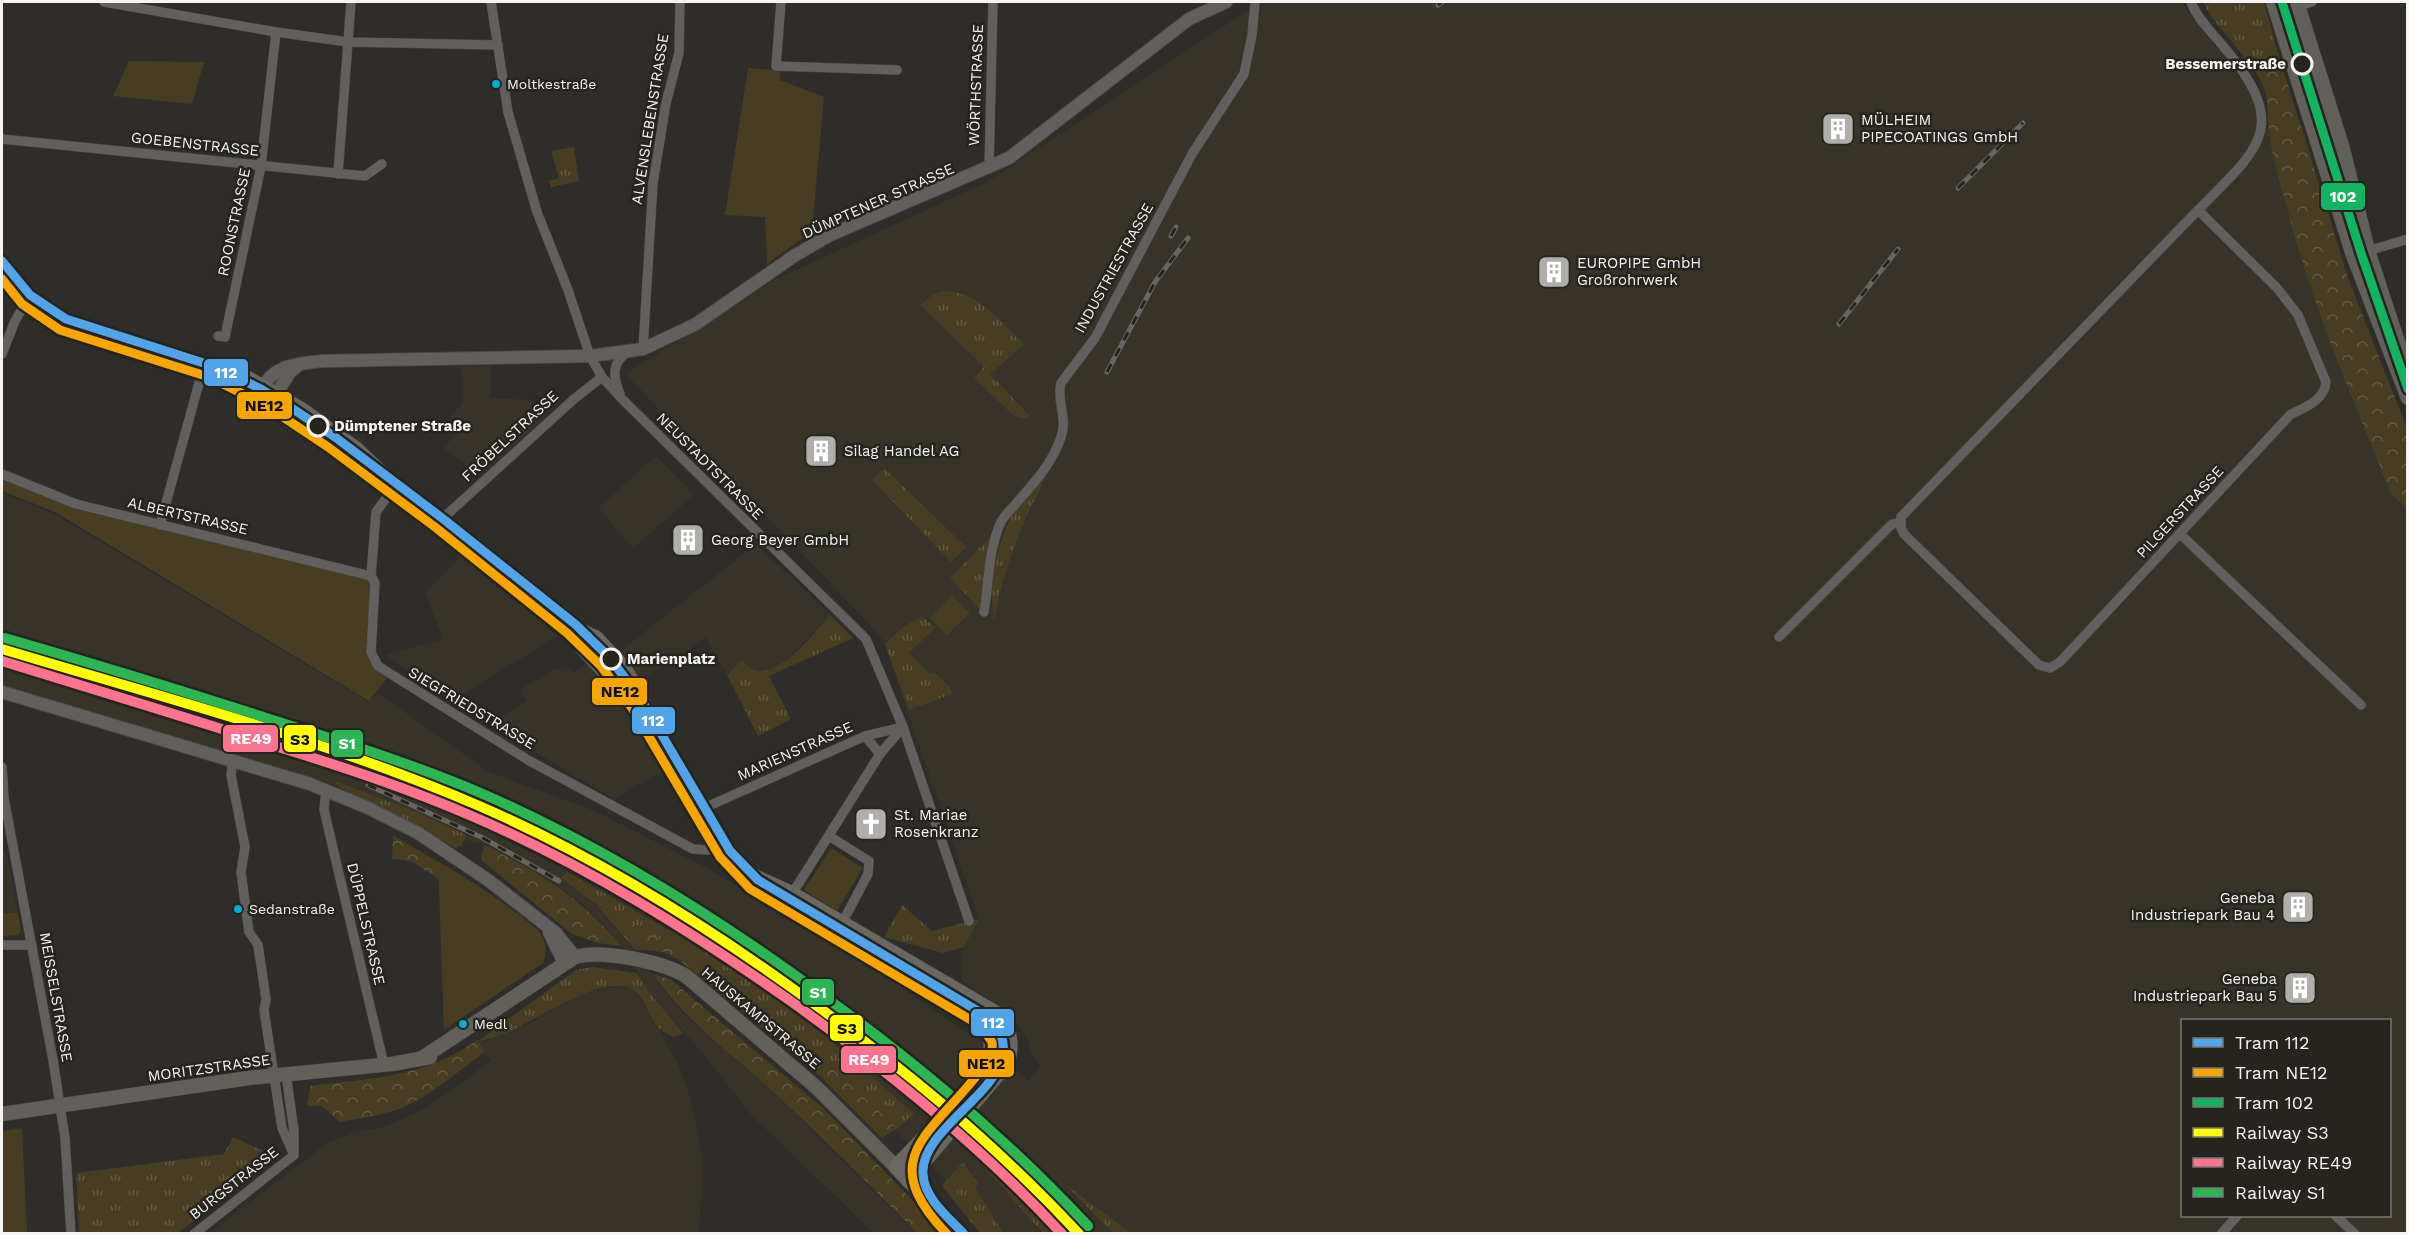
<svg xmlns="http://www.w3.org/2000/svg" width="2409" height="1235" font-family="'Work Sans',sans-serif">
  <defs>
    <pattern id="grass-tufts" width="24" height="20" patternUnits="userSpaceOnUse" patternTransform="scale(1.5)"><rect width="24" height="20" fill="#473d23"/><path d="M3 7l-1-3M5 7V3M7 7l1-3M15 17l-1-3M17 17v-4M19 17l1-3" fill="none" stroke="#625a43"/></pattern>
    <pattern id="forest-crowns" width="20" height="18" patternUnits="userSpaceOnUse" patternTransform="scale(1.5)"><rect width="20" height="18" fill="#473d23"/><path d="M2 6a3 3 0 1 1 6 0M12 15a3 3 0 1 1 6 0" fill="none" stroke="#625a43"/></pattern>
  </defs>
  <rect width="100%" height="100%" fill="#2f2d2a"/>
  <!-- built -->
  <g fill="#373329" fill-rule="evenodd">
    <path d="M1261,2H2181L2244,84L2269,133L2301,123L2349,281L2407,428V1233H983L956,1191L823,1060L759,1007L586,896L635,949L674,1004L693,1023L772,1091L916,1233H874L752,1116L700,1050L650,993L621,946L603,924L582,904L555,884L484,845L465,840L337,786L2,687V493L54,514L369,702L378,693L489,772L595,811L703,866L842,946L1016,1067V1070L1028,1081L1040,1066L1032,1055L1026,1036L1004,1009L961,980L964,947L979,919L883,640L822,574L625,374L774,280L987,182ZM2182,1020H2390V1216H2182Z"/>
    <path d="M491,365V398L531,400L546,416L480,476L444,448L456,433L446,424L463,402L461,367Z"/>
    <path d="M656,456L694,495L633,548L598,508Z"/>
    <path d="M756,544L830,615L782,665L768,670L752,669L742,660L727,675L705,637L684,654L639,680L619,652Z"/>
    <path d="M463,555L558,636L453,700L446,698L386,655L443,639L425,592Z"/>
    <path d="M588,661L631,714L665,770L614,799L515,740L497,719L527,701L519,690L553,670L569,666L574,673Z"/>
    <path d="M6,851L21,931L18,935L2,936V852Z"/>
    <path d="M622,986L634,990L659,1029L678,1064L691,1099L703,1163L699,1233L208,1234L329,1142L356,1132L384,1127L426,1108L491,1061L478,1041L487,1040L532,1022L566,1001L589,992Z"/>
  </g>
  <!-- grass -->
  <g fill="url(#grass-tufts)">
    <path d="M2203,2H2264L2276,47L2256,72L2210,15Z"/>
    <path d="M574,147L579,181L551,187L549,181L559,178L551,151Z"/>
    <path d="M943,291C979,291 1000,321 1024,345L990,374L1029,415L1026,419L1014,416L974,378L984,367L920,305L933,294Z"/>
    <path d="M884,468L966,547L951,562L872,480Z"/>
    <path d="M1047,475C1020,527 1005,564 994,621C988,589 996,547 1011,518C1019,502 1036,488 1047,475Z"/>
    <path d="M995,532L992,539L979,608L950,578Z"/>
    <path d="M830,615L853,638L769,676L791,719L758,736L727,675L742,660C745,662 749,668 753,669C780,680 814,632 830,615Z"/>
    <path d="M922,616L935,628L909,653L931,675L934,672L950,687L952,694L909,710L885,644L903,627Z"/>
    <path d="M335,781L416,812L466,835L462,845L456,848L337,786Z"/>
    <path d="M567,872C635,911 706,949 770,994C821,1031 868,1072 914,1114L897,1128C837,1073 777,1015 708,969C672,945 635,927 598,905C585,898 573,886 561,878Z"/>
    <path d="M902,905L932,931L979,919L964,947L943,953L884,937Z"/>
    <path d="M592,967L637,973L650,993L683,1033L673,1037C668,1034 661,1031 658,1027C649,1017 643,995 632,989C595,970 520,1038 478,1041L576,970Z"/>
    <path d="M233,1137L276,1157L178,1233H79L76,1173L224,1154Z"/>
    <path d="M972,1146L1057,1233H1043L969,1151Z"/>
    <path d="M963,1162L978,1183L975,1187L1003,1233H983L956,1191L945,1182Z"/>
    <path d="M1065,1184L1131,1233H1113Z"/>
  </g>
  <!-- forest -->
  <g fill="url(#forest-crowns)">
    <path d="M2276,47L2349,281L2407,428V513L2404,505L2391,495C2357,406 2316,318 2292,226C2284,196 2273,163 2269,133C2266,105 2272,99 2256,72Z"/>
    <path d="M393,835L483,889L444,1030L440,880L411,861L392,859Z"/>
    <path d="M484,845C539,872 582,898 621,946L598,943L572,934L481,860Z"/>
    <path d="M595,904C634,924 672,945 709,970C777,1016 837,1073 897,1128L882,1138L819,1075L679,960L664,952L635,949Z"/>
    <path d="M653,974L670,979L824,1109L944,1233H917C870,1185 823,1138 773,1092C729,1051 689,1025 653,974Z"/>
    <path d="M477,1040L485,1052C458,1071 430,1097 399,1109C380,1116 360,1118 340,1122L322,1106H307L310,1086C369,1078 428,1077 477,1040Z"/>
    <path d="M945,1182L956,1191L983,1233H980L942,1186Z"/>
  </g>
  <!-- green -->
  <g fill="#473d23">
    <path d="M129,61L204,62L192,104L113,96Z"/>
    <path d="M748,68L780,71V80L824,97L812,231L767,264L765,217L725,215Z"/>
    <path d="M2,479L79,510L370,577L371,652L377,667L387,678L369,701L55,512L2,491Z"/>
    <path d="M952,596L970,613L947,635L930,618Z"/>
    <path d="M831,848L863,868L837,911L804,890Z"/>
    <path d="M438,861C458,873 532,919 542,936C547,945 546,954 543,963L444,1030Z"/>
    <path d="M2,913H18L21,931L18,935L2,936Z"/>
    <path d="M22,1128L27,1233H2V1131Z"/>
  </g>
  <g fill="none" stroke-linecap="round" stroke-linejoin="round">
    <!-- minor casing -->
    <g stroke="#4b4a47" stroke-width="10">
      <g id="minor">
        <path d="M104,2L276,32L348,42L498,45"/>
        <path d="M491,2L508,112L537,212L568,290L590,356L602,377L622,399L866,639L903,727L969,921"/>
        <path d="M781,2L776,66L897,70"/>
        <path d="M2191,2C2196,17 2213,34 2223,46C2290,126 2262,146 2198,210L2277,288L2298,315L2326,382C2324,401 2305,407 2290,415L2060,662L2050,668L2039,665L1904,534L1901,528V517L2198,210"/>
        <path d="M2299,6L2312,2"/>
        <path d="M2,139L365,176L382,164"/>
        <path d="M989,169L993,2"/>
        <path d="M338,174L351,2"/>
        <path d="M2364,252L2408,239"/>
        <path d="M218,336L225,337L261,166L276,32"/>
        <path d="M643,349L653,183L666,103L679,53L680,2"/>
        <path d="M2,354L15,321L29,297"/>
        <path d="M620,394C613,377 611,363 628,352"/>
        <path d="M2,474L76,504L371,576"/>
        <path d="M395,486L376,512L371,576L375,583L371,652L378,666L528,760L693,849L708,850L723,846"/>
        <path d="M441,520L574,399L602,377"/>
        <path d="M160,525L204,365"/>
        <path d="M2180,534L2361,705"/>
        <path d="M984,612C989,584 988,549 1001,522C1004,515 1013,508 1018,501C1035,482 1053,462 1061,437C1068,418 1056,401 1061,383L1095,338L1192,154L1244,74L1252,35L1255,2"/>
        <path d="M1779,637L1892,524L1900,522"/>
        <path d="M865,736L880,754"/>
        <path d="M233,761L231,775L245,847L241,872L249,932L258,945L266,999L264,1010L282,1128L294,1155"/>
        <path d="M2,767L4,798L53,1060L65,1138L71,1234"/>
        <path d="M326,789L324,810L384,1065"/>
        <path d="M702,809L865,736L903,727"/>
        <path d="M829,836L869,861L868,874L841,925"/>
        <path d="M792,894L880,754L903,727"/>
        <path d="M2,945H32"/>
        <path d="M2336,1216L2355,1234"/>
        <path d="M194,1234L294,1155V1131L286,1074"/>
        <path d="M2221,1234L2237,1216"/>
      </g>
    </g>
    <!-- tertiary casing -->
    <g stroke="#4b4a47" stroke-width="14">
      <g id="tertiary">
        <path d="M259,394C271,365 294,364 322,361L590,356L643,349L696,324L794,256L830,235L1009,158L1189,19L1226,2"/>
        <path d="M271,403L290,372L300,364"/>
        <path d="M2,692L310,784L366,807L418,833L488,880L556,933L575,957"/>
        <path d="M549,932L564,963"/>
      </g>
    </g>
    <!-- secondary casing -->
    <g stroke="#4b4a47" stroke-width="15">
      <g id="secondary">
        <path d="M2273,2L2353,255L2408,398"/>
        <path d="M2297,2L2343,149L2368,251L2408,373"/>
        <path d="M422,1058L575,957C601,949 663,962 686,976L816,1087L896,1167"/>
        <path d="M2,1114L249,1078L392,1064L430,1057"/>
      </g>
    </g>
    <!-- primary casing -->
    <g stroke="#4b4a47" stroke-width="16">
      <g id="primary">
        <path d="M2,264L29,297L66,321L204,365L233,370L302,410L356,449L395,486L474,545L572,627L596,638L623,667L633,683L650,719L737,866C752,878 773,884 792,894L999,1015C1010,1030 1014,1048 1005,1066L908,1180"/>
        <path d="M204,365L217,377L257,399L378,477"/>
        <path d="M572,627L582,647L641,710"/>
        <path d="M748,875L751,882L762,892L974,1019C984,1026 993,1035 991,1049C987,1077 917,1145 896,1167L961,1234"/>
      </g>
    </g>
    <!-- minor -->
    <use href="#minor" stroke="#62605f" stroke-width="9"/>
    <!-- tertiary -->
    <use href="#tertiary" stroke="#62605f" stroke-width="12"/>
    <!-- secondary -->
    <use href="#secondary" stroke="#62605b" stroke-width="14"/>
    <!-- primary -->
    <use href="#primary" stroke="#6a6760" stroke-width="15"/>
    <!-- tram -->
    <path stroke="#676664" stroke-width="1.5" d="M2336,155L2343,193"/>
    <!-- rail casing -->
    <g stroke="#676664" stroke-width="5">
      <g id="rail">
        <path d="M1438,5L1442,2"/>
        <path d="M1958,188L2023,123"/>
        <path d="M1171,236L1176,227"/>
        <path d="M1839,324L1898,249"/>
        <path d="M1107,372L1155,282L1188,238"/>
        <path d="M368,785L483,838L559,881"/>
      </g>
    </g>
    <!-- rail -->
    <use href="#rail" stroke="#26241f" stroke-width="3" stroke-dasharray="9" stroke-linecap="butt"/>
    <!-- rail-1 casing -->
    <g stroke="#26241f" stroke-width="15">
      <path id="rail-1" d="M2,649C161,697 324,739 477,805C586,852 688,914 785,983C891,1058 990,1138 1079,1234"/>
    </g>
    <!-- rail-2 casing -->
    <g stroke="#26241f" stroke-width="15">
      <path id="rail-2" d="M2,661C92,689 182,716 272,745C340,766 408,788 474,817C587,866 691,931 792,1002C889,1072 981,1146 1062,1234"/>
    </g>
    <!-- rail-3 casing -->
    <g stroke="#26241f" stroke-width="15">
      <path id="rail-3" d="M5,638C98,665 190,693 282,723C349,744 418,766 483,794C593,842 695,904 792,973C899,1049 999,1130 1088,1226"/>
    </g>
    <!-- rail-1 -->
    <use href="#rail-1" stroke="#ff0" stroke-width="10"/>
    <!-- rail-2 -->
    <use href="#rail-2" stroke="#fc738d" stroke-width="10"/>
    <!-- rail-3 -->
    <use href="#rail-3" stroke="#2cb552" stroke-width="10"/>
    <!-- tram-1 casing -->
    <g stroke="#26241f" stroke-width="14">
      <path id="tram-1" d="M2,261L30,295L66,319L213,366L261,389L293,409L335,437L442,518L575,624L610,658L642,701L730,851L758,880L990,1018C1044,1077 919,1120 923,1174C924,1198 948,1217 964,1234"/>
    </g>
    <!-- tram-2 casing -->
    <g stroke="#26241f" stroke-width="14">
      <path id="tram-2" d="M2,279L22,304L60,330L209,377L255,400L286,419L328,447L435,527L567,633L601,666L632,708L720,857L750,889L981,1026L992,1042C994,1055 986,1064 978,1074C929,1136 875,1159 947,1234"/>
    </g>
    <!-- tram-3 casing -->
    <g stroke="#26241f" stroke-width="14">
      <path id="tram-3" d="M2282,2L2361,253L2408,389"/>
    </g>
    <!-- tram-1 -->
    <use href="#tram-1" stroke="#53a3e8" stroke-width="9"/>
    <!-- tram-2 -->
    <use href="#tram-2" stroke="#f7a600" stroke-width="9"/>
    <!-- tram-3 -->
    <use href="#tram-3" stroke="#13b361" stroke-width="9"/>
  </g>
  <!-- icons -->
  <defs>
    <g id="building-square" transform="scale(1.725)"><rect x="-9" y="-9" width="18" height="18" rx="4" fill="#b0aeab" stroke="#26241f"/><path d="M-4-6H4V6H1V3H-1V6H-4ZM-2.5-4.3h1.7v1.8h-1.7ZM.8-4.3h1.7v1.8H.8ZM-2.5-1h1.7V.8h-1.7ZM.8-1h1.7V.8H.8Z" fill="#fff"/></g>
    <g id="church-square" transform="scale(1.725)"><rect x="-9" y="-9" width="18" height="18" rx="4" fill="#b0aeab" stroke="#26241f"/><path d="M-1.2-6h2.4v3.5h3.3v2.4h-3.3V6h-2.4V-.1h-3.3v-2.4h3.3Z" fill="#fff"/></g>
  </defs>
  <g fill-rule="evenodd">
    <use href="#building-square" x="1838" y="129"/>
    <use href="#building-square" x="1554" y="272"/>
    <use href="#building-square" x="821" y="451"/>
    <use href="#building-square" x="688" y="540"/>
    <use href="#church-square" x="871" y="824"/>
    <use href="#building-square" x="2298" y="907"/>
    <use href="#building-square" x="2300" y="988"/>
  </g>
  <!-- markers -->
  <g fill="#26241f" stroke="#f5f4f1" stroke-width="3">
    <circle cx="2302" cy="64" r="10"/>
    <circle cx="318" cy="426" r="10"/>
    <circle cx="611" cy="659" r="10"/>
  </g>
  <g fill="#06acd0" stroke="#26241f" stroke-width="2">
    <circle cx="496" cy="84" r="5"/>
    <circle cx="238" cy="909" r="5"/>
    <circle cx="463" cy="1024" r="5"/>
  </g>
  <g text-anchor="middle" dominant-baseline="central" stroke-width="5" stroke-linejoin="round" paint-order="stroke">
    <!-- bus labels -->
    <g font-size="14" fill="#f5f4f1" stroke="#26241f" text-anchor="start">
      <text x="507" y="84">Moltkestraße</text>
      <text x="249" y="909">Sedanstraße</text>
      <text x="474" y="1024">Medl</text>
    </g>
    <!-- stop labels -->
    <g font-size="15" font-weight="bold" fill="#f5f4f1" stroke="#26241f" text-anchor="start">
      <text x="2286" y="64" text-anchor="end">Bessemerstraße</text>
      <text x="334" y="426">Dümptener Straße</text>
      <text x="627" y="659">Marienplatz</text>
    </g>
    <!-- street labels -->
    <g font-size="15" fill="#f5f4f1" stroke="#26241f">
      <text transform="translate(976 85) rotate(-88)">WÖRTHSTRASSE</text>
      <text transform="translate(650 119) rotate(-81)">ALVENSLEBENSTRASSE</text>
      <text transform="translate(195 144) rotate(6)">GOEBENSTRASSE</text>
      <text transform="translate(878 201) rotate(-24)">DÜMPTENER STRASSE</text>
      <text transform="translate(234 222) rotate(-78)">ROONSTRASSE</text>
      <text transform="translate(1114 268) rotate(-61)">INDUSTRIESTRASSE</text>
      <text transform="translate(510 436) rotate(-43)">FRÖBELSTRASSE</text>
      <text transform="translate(710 466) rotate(45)">NEUSTADTSTRASSE</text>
      <text transform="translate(2180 512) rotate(-47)">PILGERSTRASSE</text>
      <text transform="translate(188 516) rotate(13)">ALBERTSTRASSE</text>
      <text transform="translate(472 708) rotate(31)">SIEGFRIEDSTRASSE</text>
      <text transform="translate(795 751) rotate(-24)">MARIENSTRASSE</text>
      <text transform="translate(366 924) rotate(77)">DÜPPELSTRASSE</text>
      <text transform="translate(56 997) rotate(80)">MEISSELSTRASSE</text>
      <text transform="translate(761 1018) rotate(40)">HAUSKAMPSTRASSE</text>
      <text transform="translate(209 1068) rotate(-8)">MORITZSTRASSE</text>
      <text transform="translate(234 1183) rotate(-38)">BURGSTRASSE</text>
    </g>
    <!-- poi labels -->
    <g font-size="15" fill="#f5f4f1" stroke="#26241f" text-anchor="start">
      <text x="1861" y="120">MÜLHEIM<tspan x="1861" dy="17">PIPECOATINGS GmbH</tspan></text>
      <text x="1577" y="263">EUROPIPE GmbH<tspan x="1577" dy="17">Großrohrwerk</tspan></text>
      <text x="844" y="451">Silag Handel AG</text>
      <text x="711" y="540">Georg Beyer GmbH</text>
      <text x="894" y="815">St. Mariae<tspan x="894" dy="17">Rosenkranz</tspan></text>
      <text x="2275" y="898" text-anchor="end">Geneba<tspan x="2275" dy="17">Industriepark Bau 4</tspan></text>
      <text x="2277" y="979" text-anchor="end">Geneba<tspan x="2277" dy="17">Industriepark Bau 5</tspan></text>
    </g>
  </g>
  <g stroke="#26241f" stroke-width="2">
    <rect x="2320" y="182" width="46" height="29" rx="6" fill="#13b361"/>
    <rect x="203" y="358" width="46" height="29" rx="6" fill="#53a3e8"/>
    <rect x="236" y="391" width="57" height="29" rx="6" fill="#f7a600"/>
    <rect x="591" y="677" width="57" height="29" rx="6" fill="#f7a600"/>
    <rect x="631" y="706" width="45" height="29" rx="6" fill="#53a3e8"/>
    <rect x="222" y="724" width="57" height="29" rx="6" fill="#fc738d"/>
    <rect x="283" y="724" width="34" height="29" rx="6" fill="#ff0"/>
    <rect x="330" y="729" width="34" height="29" rx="6" fill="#2cb552"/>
    <rect x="801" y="978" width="34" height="28" rx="6" fill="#2cb552"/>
    <rect x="970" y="1008" width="45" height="29" rx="6" fill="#53a3e8"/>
    <rect x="829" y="1014" width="35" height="28" rx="6" fill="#ff0"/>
    <rect x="840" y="1045" width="57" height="29" rx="6" fill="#fc738d"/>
    <rect x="958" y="1049" width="57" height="29" rx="6" fill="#f7a600"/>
  </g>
  <g font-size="16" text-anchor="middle" font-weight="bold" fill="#fff">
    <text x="2343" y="202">102</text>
    <text x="226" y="378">112</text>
    <text x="653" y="726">112</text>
    <text x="251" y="744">RE49</text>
    <text x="347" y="749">S1</text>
    <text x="818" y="998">S1</text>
    <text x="993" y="1028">112</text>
    <text x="869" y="1065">RE49</text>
  </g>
  <g font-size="16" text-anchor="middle" font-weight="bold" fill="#111">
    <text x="264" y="411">NE12</text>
    <text x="620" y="697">NE12</text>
    <text x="300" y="745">S3</text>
    <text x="847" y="1034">S3</text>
    <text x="986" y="1069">NE12</text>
  </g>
  <!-- border -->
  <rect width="2409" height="1235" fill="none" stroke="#f5f4f1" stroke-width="6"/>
  <!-- legend -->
  <rect x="2181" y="1019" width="210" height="198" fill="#26241f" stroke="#797773" stroke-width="1.5"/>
  <rect x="2193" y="1038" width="30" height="9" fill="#53a3e8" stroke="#797773" stroke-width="1.5"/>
  <text x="2235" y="1049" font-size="18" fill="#f5f4f1">Tram 112</text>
  <rect x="2193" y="1068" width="30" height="9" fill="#f7a600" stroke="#797773" stroke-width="1.5"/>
  <text x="2235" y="1079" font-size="18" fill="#f5f4f1">Tram NE12</text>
  <rect x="2193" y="1098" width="30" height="9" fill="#13b361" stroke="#797773" stroke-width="1.5"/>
  <text x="2235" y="1109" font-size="18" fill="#f5f4f1">Tram 102</text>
  <rect x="2193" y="1128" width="30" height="9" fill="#ffff00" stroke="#797773" stroke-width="1.5"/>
  <text x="2235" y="1139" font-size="18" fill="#f5f4f1">Railway S3</text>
  <rect x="2193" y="1158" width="30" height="9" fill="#fc738d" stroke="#797773" stroke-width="1.5"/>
  <text x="2235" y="1169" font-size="18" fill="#f5f4f1">Railway RE49</text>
  <rect x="2193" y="1188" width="30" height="9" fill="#2cb552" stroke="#797773" stroke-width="1.5"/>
  <text x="2235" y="1199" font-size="18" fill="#f5f4f1">Railway S1</text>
</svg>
